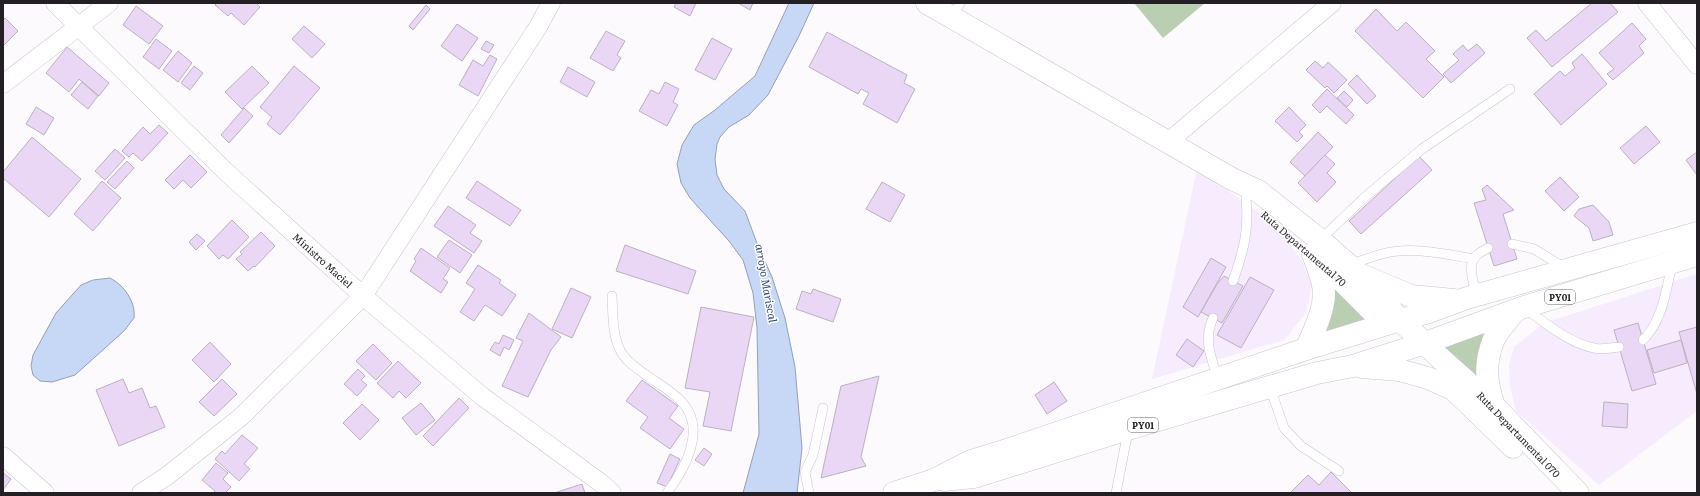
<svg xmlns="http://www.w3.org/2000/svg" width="1700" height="496" font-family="Literata,serif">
  <rect width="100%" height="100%" fill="#fcfafd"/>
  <!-- built -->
  <g fill="#f7ebfe">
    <path d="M1197,169L1257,211L1282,234L1302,261L1312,285L1306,313L1284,340L1152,379Z"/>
    <path d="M1697,274V411L1599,485L1516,411L1510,386L1509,365L1514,347L1544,323Z"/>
  </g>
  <!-- green -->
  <g fill="#baceb2">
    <path d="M1134,3H1205L1163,38Z"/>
    <path d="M1334,283L1373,321L1321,335C1333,321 1336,302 1334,283Z"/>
    <path d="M1497,326L1481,384L1441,345Z"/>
  </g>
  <!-- water -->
  <g fill="#c6d8f6" stroke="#95a0b7">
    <path d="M789,3H814L799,36L768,95L749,115L729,127L720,137L717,144L715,159L717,175L724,189L745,211L758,246L772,277L785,318L795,367L802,448L797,493H743L759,434L757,328L753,293L743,260L729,241L690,198L681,183L677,164L682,145L694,125L715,110L755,76Z"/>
    <path d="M110,278C124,285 136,302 134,318L124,331L75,375L52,382L40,381L33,375L31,366L33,355L56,313L81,285L93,280Z"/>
  </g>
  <!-- building -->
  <g fill="#e9d7f5" stroke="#bbb1c1">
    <path d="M217,3H256L260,7L244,25L231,13L228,16L215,5Z"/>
    <path d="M676,3H696L690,16L674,7Z"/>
    <path d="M738,3H753L750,10Z"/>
    <path d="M1592,3H1610L1618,12L1552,67L1527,38L1536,30L1546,41Z"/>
    <path d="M426,5L430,9L413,30L409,26Z"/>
    <path d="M136,6L163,26L149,44L123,25Z"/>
    <path d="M1376,9L1397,31L1406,22L1435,51L1426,59L1444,77L1423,98L1355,31Z"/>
    <path d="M5,18L18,31L3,46V20Z"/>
    <path d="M1632,23L1646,39L1639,46L1644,53L1613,80L1607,74L1614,69L1599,53Z"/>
    <path d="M457,24L478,38L462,61L441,46Z"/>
    <path d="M304,26L325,44L312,58L292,39Z"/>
    <path d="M606,31L625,41L617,55L621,58L613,71L590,58Z"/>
    <path d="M827,32L907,75L904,83L915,89L897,123L863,104L869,93L861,89L858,94L809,67Z"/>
    <path d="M712,38L732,49L715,80L695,70Z"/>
    <path d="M156,39L172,51L159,69L143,57Z"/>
    <path d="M486,41L494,45L489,53L481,49Z"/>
    <path d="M1477,44L1485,53L1451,83L1443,74L1459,60L1453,54L1463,45L1468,51Z"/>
    <path d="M67,47L109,83L99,96L79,79L69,92L46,73Z"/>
    <path d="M178,51L192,63L178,82L163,70Z"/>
    <path d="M1582,54L1607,84L1561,125L1534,94L1560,71L1565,76L1575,68L1572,63Z"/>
    <path d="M490,55L497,59L478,96L459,85L473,60L483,66Z"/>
    <path d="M1315,61L1323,68L1328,62L1347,80L1334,93L1327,86L1325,88L1306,70Z"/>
    <path d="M194,66L203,73L190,90L181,83Z"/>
    <path d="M252,66L269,83L242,109L225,92Z"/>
    <path d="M294,66L320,88L280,135L267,124L272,117L260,107Z"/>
    <path d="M568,67L595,82L587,97L560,82Z"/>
    <path d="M1357,75L1376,96L1367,104L1348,84Z"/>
    <path d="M82,82L98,96L88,109L71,95Z"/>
    <path d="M665,82L679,89L673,102L678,105L667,126L639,111L651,90L659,94Z"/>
    <path d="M1327,89L1354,115L1346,124L1327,106L1320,113L1312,105Z"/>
    <path d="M1344,91L1353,100L1347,107L1337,98Z"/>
    <path d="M36,107L54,118L44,135L26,124Z"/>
    <path d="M1289,107L1306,125L1299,132L1303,136L1297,142L1275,121Z"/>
    <path d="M244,108L253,116L229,143L221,135Z"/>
    <path d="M159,125L168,133L142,161L133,153L129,157L122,151L143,127L150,134Z"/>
    <path d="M1646,126L1660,142L1634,164L1620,148Z"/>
    <path d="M1318,132L1333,147L1305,176L1290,162Z"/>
    <path d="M32,137L81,179L49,217L3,178V172Z"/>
    <path d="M115,149L125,158L105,180L95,171Z"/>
    <path d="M1697,152V175L1686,160Z"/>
    <path d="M190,155L207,172L191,188L183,180L174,189L165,180Z"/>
    <path d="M1325,155L1335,164L1327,173L1336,182L1317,202L1298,183Z"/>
    <path d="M1419,156L1432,170L1361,234L1349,221Z"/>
    <path d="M127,161L134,168L115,189L107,182Z"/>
    <path d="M1560,177L1579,197L1564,211L1545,191Z"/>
    <path d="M102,181L121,198L93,231L74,214Z"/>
    <path d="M477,181L521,210L510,226L466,198Z"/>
    <path d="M882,182L905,195L890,222L866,209Z"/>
    <path d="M1487,185L1514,210L1503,214L1517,259L1494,266L1474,203L1486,200L1482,189Z"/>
    <path d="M1593,205L1609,222L1613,235L1593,241L1589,228L1574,216L1579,209Z"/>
    <path d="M448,206L476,225L470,233L482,241L474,253L434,226Z"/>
    <path d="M232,220L249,237L228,259L223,255L219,259L207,246Z"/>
    <path d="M261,232L275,246L255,267L254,266L248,271L236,259L242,254L240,252Z"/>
    <path d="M197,234L205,241L196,250L189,242Z"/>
    <path d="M449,240L472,255L460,273L437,257Z"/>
    <path d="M625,245L696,271L688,294L616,271Z"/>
    <path d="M421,248L450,268L443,279L448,282L441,293L410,271L416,261L414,259Z"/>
    <path d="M1211,258L1226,267L1198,317L1183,307Z"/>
    <path d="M478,265L501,280L499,283L516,295L502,316L485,305L474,321L460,312L475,289L466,283Z"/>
    <path d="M1224,276L1243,286L1222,323L1201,312L1217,284Z"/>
    <path d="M1250,277L1274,290L1241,348L1217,335Z"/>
    <path d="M571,288L591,297L572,338L552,329Z"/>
    <path d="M813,289L841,299L833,322L796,309L802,291L811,294Z"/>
    <path d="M701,307L754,317L731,431L703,426L710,392L685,388Z"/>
    <path d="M529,313L561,337L551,350L528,397L502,386L523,341L516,338Z"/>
    <path d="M1638,323L1656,384L1632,391L1614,330Z"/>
    <path d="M1697,327V394L1679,332Z"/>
    <path d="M503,335L514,340L509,350L504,347L500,356L490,350L495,342L499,344Z"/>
    <path d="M1187,339L1204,351L1193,367L1176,355Z"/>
    <path d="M1681,340L1687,363L1654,373L1647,350Z"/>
    <path d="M210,342L231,364L214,382L192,360Z"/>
    <path d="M373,344L392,363L376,380L356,361Z"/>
    <path d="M398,361L421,383L406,398L399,391L393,398L377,383Z"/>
    <path d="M358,369L365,376L361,380L367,385L357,396L344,384Z"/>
    <path d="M879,376L861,457L866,466L821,478L841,386Z"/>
    <path d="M123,379L129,393L142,388L150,408L156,406L165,427L119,446L96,390Z"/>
    <path d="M222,379L237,394L214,416L199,402Z"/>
    <path d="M642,380L678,406L669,418L684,429L670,449L640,428L648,417L626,401Z"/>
    <path d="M1054,382L1067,401L1047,414L1035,395Z"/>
    <path d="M459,398L469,408L433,446L423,436Z"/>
    <path d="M1604,402L1628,404L1627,428L1602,426Z"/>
    <path d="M421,403L435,420L416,435L402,418Z"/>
    <path d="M362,404L379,420L360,440L343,423Z"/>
    <path d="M242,435L258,448L244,464L250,469L239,481L215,459L222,451L225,454Z"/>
    <path d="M704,448L712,454L704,466L695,460Z"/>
    <path d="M670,454L680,459L667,487L657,483Z"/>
    <path d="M216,463L228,473L223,479L231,487L225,493H214L215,491L202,480Z"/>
    <path d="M1331,472L1352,493H1290L1308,475L1319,485Z"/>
    <path d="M3,473L11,479L3,490Z"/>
    <path d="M582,484L585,493H554Z"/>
  </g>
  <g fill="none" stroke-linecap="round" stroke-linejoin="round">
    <!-- lane casing -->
    <g stroke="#ccc2d2" stroke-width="10">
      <g id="lane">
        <path d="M952,17L960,3"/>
        <path d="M1320,240L1365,197L1422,149L1510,89"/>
        <path d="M1512,244L1534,249L1565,268"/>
        <path d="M1350,265C1360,261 1371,257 1382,254C1412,246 1444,254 1474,259"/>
        <path d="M1233,281C1244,250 1249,230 1246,198"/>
        <path d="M612,296C613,313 612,334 620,350C625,361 637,368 646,375C657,383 673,392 682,402C707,429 685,469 667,493"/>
        <path d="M1477,296C1474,285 1466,263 1477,255C1480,252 1485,250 1488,248"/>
        <path d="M1525,308C1545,323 1569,343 1594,348C1601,350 1611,348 1619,347"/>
        <path d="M1213,318C1203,340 1211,357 1218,379"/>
        <path d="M1643,340C1663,320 1666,290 1672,264"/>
        <path d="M1270,387L1284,428L1301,446L1339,471"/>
        <path d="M809,493L805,472L813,455L823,408"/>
        <path d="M1116,493L1128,431"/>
      </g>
    </g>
    <!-- street casing -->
    <g stroke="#ccc2d2" stroke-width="19">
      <g id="street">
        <path d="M55,3L224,170L363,296L483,397L601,483L612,493"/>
        <path d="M1647,3L1697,65"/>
        <path d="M3,84L109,3"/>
        <path d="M1168,142L1332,3"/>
        <path d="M3,456L45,493"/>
        <path d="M141,493L167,476L242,416L363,296L538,27L551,3"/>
      </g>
    </g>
    <!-- secondary casing -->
    <g stroke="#ccc2d2" stroke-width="23">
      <g id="secondary">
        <path d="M927,3L1232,179L1258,191L1320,240L1359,274L1400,320L1439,357L1494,406L1578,493"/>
        <path d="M1313,254L1335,274L1385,324"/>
        <path d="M1447,383L1513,447"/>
      </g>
    </g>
    <!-- highway casing -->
    <g stroke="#ccc2d2" stroke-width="23">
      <g id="highway">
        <path d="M1359,274L1411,296L1454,300"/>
        <path d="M1306,349C1313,334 1324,311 1324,293C1324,282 1317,265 1313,254"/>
        <path d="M1362,367L1399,370L1428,378L1455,390"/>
        <path d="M1494,406C1486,382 1484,363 1494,339C1499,329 1508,320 1515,311"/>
        <path d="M944,480L974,477L1128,429L1317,373L1353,366L1425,343L1524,307L1697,255"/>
        <path d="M894,493L934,480L971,461L1004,451L1306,349L1400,320L1426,313L1467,298L1697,233"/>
      </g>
    </g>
    <!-- lane -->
    <use href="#lane" stroke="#fff" stroke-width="9"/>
    <!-- street -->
    <use href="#street" stroke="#fff" stroke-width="18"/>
    <!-- secondary -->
    <use href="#secondary" stroke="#fff" stroke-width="22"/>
    <!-- highway -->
    <use href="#highway" stroke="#fff" stroke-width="22"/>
  </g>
  <g text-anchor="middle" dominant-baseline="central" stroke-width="3" stroke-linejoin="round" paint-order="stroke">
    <!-- shield labels -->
    <g fill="#fff" stroke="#656266" stroke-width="1">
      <rect x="1545" y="290" width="30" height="14" rx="3"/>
      <rect x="1128" y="418" width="30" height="14" rx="3"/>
    </g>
    <g font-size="9" font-weight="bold" fill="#231f25">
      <text x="1560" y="297">PY01</text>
      <text x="1143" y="425">PY01</text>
    </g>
    <!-- street labels -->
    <g font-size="10" fill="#231f25" stroke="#fff">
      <text transform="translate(1304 248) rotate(41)">Ruta Departamental 70</text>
      <text transform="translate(323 260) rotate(42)">Ministro Maciel</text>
      <text transform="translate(1519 434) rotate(46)">Ruta Departamental 070</text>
    </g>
    <!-- water labels -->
    <g font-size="11" font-style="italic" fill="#324972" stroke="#fff">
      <text transform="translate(767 283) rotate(80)">arroyo Mariscal</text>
    </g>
  </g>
  <!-- border -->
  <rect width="1700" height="496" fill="none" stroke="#231f25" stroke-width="8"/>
</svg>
